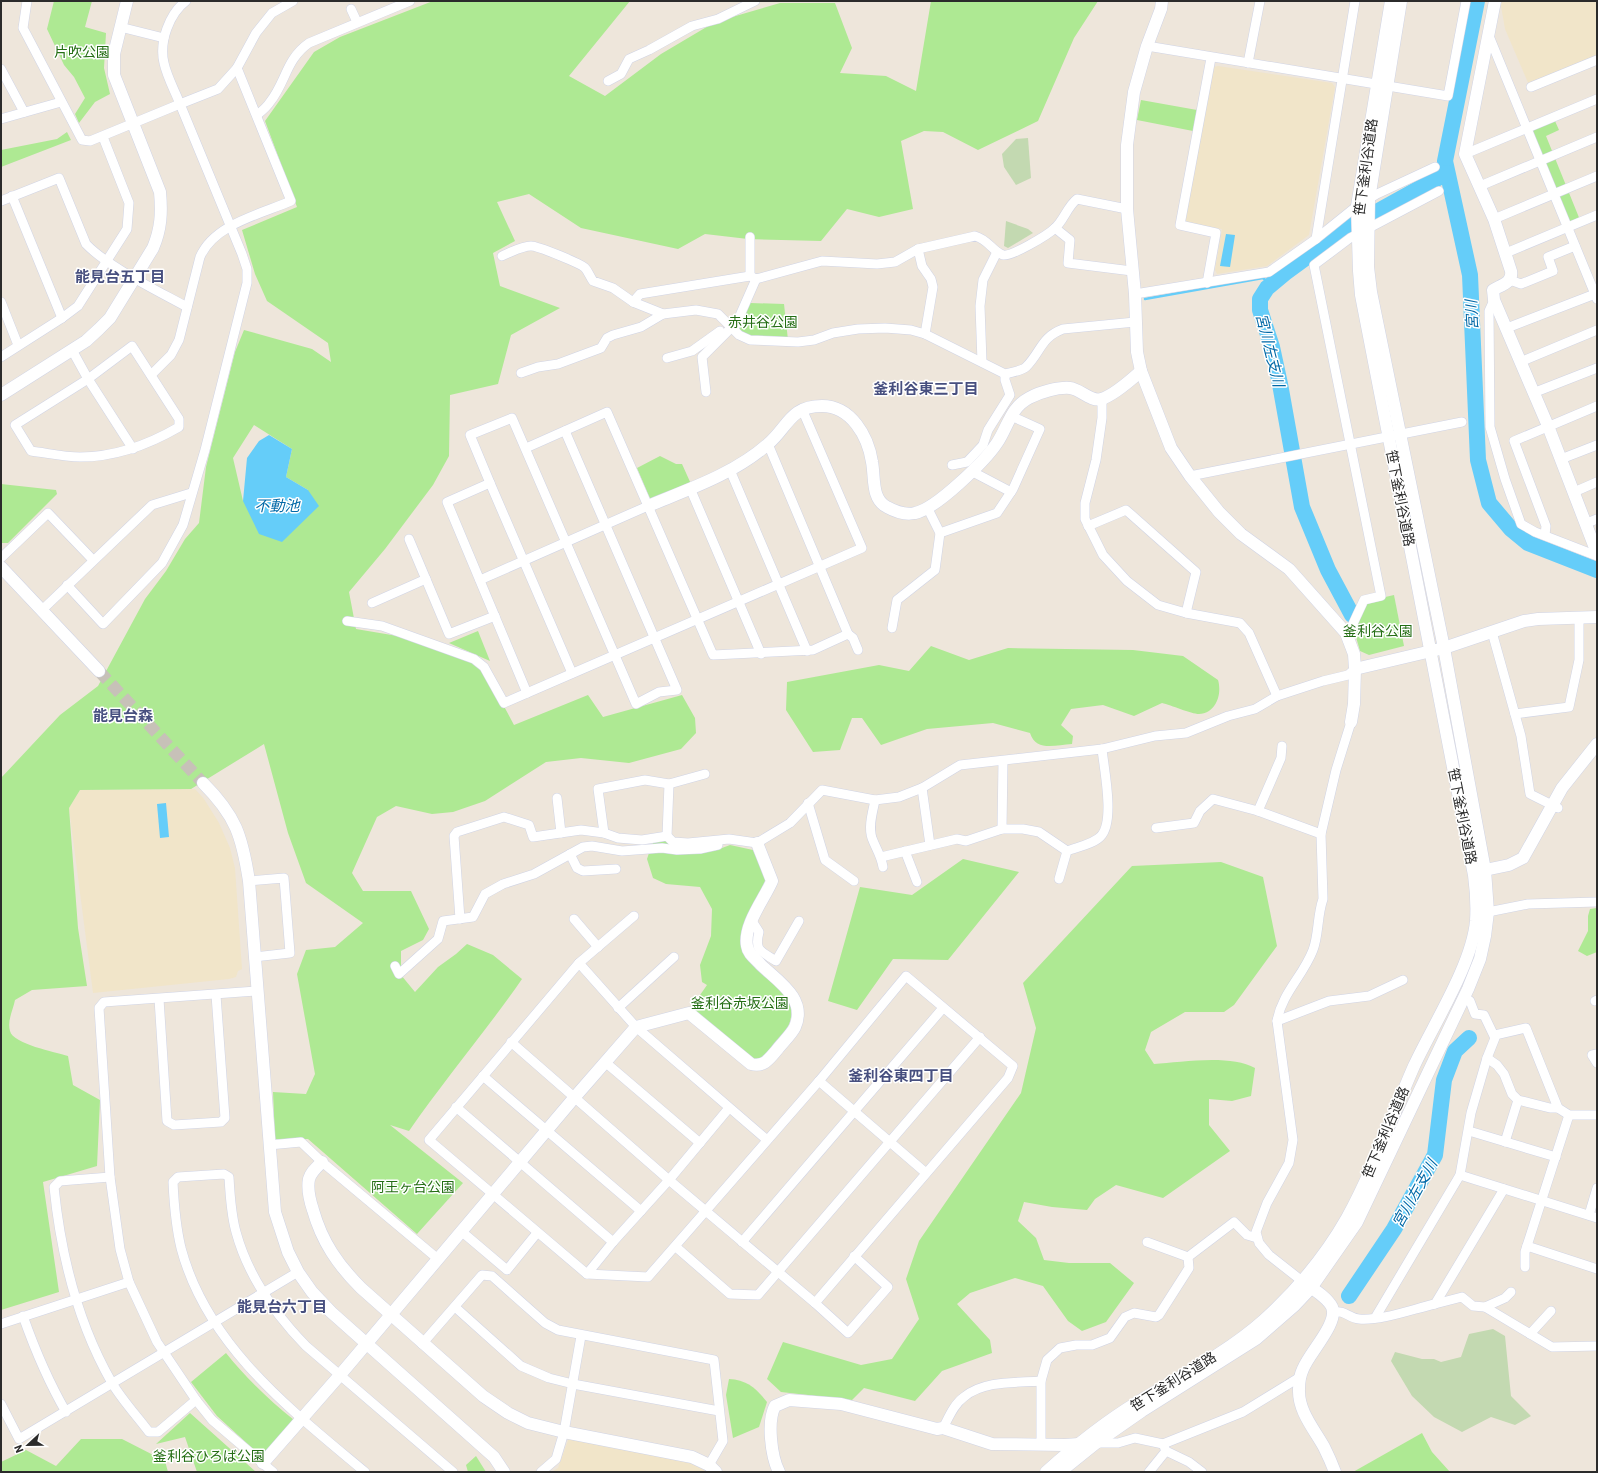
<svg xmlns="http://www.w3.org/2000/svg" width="1598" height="1473" font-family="Barlow,'Noto Sans JP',sans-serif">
  <rect width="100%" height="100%" fill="#eee6db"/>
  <!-- education -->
  <g fill="#f1e5c9">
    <path d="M1502,1H1597V56L1529,85L1505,29L1501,6Z"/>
    <path d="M1218,66L1332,83L1335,87L1309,235L1267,266L1217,274L1215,270L1222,229L1187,223L1185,219L1214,67Z"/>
    <path d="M195,789L204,799L219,823L230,848L235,868L242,969L238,971L236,977L229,979L93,993L69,808L80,790Z"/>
    <path d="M569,1438L700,1465L705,1472H552L558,1468Z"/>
  </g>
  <!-- green -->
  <g fill="#aee993" fill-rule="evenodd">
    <path d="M54,1H92L85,27L106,33L104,68L110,94L95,102L79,123L75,114L85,98L74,77L64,65L47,29Z"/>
    <path d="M433,1H630L569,76L605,96L661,54L715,22L780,3H835L852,48L840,73L886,76L916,91L931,1H1098L1074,38L1038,121L978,150L943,132L924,131L901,141L913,209L879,217L847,209L821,241L748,239L705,234L678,249L581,228L529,194L497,202L515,241L493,253L500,286L560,308L511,335L498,384L450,395L449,456L433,485L385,549L349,592L356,629L445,644L483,667L514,725L588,695L603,717L682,695L695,718L696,733L681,749L629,763L581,758L546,762L485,801L453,812L432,814L396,806L377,817L352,873L363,891H411L429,929L423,940L401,951V975L415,992L438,967L456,954L467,944L493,955L522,979C486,1031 445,1079 409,1131L390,1125L463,1183L417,1234L308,1139H275L273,1092L306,1094L315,1074L297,974L306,950L335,947L363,923L306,883L288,833L264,744L191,789L80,790L69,808L78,928L87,986L32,990L15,1000C13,1010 7,1021 10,1031C13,1044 55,1052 68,1056L73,1085L100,1100L97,1166L43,1182L59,1292L1,1310V778L60,715L98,686L145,599L166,571L185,539L199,523L206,467L235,352L244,330L312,349L331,362L328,343L267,301L255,274L242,230L297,207L265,121L314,52L340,37ZM254,425L292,449L286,477L308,490L243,501L233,458Z"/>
    <path d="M1141,100L1197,110L1193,131L1137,120Z"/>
    <path d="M1555,121L1559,130L1546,136L1580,220L1568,224L1531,131Z"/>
    <path d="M67,132L71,140L1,167V150L57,139Z"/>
    <path d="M750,303L784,304L788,340L753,339L738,329Z"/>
    <path d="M660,456L676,464H682L691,484L651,501L637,468Z"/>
    <path d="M1,484L56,490L57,494L8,543H1Z"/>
    <path d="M1394,595L1404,646L1369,655L1360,651L1354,630L1368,601Z"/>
    <path d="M478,631L490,661L449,643Z"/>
    <path d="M931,646L969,660L1008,648L1133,650L1183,656L1218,680C1222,693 1217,713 1199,714C1191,714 1171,705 1162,703L1134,716L1103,705L1071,709L1061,725L1073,736L1072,744C1055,745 1036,752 1030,733L993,723L927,729L881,745L862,718H852L840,750L813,752L786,710L787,682L879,665L909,671Z"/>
    <path d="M652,841H667L684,852L714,851L730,845L753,850L766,879L757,898L742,945L788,997C800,1025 778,1040 761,1060H754L691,1008L707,985L702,982L700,965L711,936L712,909L700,887L666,884L653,878L647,859L649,853L655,851Z"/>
    <path d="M963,859L1019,872L948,960L893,959L857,1010L828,1001L860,887L912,895Z"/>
    <path d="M1221,862L1263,877L1277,946L1234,1005L1224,1012H1185L1151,1032L1145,1050L1154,1064C1181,1062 1231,1054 1255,1068L1251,1096L1232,1101L1209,1099V1125L1230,1151L1163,1198L1116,1185L1095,1199L1087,1210L1052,1207L1024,1202L1018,1221L1036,1238L1044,1260L1069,1263H1110L1134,1283L1106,1322L1082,1331L1068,1321L1043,1286L1015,1278L970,1293L957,1304L990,1340L992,1353L942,1371L915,1401L864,1388L852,1400L781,1392L767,1379L783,1342L861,1365L892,1359L919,1319L906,1279L919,1241L1021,1093L1036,1028L1023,983L1132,866Z"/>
    <path d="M1597,908V952L1587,956L1578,951L1588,931V916L1590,909Z"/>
    <path d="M226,1353C246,1378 269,1400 294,1420L262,1457L217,1416L191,1382Z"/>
    <path d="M729,1379C747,1380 756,1388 767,1402L759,1427L733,1438L726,1395Z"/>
    <path d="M190,1413L256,1472H197L185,1437L156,1444Z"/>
    <path d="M1422,1433L1432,1452L1450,1472H1353Z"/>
    <path d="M81,1439H122L165,1461L168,1472H1V1462L26,1450L56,1466Z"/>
    <path d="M476,1456L486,1472H468L466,1465Z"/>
  </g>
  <!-- cemetery -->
  <g fill="#c3d9b1">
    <path d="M1028,138L1031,178L1016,185L1004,167L1002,154L1016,139Z"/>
    <path d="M1006,221L1028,229L1033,233L1008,248L1004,246Z"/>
    <path d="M1493,1329L1505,1336L1511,1396L1531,1416L1515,1425L1491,1417L1462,1432L1434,1417L1412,1396L1391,1361L1395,1352L1422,1359H1434L1441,1362L1461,1357L1469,1334Z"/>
  </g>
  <!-- water -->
  <g fill="#65cdf9">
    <path d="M1226,234L1235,235L1230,267L1220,266Z"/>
    <path d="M269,435L292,449L286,477L308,490L319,506L282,542L259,534L243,501L247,458L259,441Z"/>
    <path d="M166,803L169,837L160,838L157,804Z"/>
  </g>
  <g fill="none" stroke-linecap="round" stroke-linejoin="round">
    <!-- stream -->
    <path stroke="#65cdf9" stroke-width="2.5" d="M1145,299L1263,278L1271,285"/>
    <!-- river -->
    <g stroke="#65cdf9" stroke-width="16">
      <path d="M1477,1L1445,161L1470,275L1478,460L1489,503L1511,529L1528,543L1597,570"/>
      <path d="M1352,615L1328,570L1302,507L1280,384L1272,347L1260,310V299L1267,288L1285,273L1344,230L1447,173"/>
      <path d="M1349,1296L1394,1229L1435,1155L1444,1080L1455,1051L1469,1038"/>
    </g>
    <!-- secondary-tunnel -->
    <path stroke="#c7c1b8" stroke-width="12" stroke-dasharray="12 6" stroke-linecap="butt" d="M99,671L203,783"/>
    <!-- street casing -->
    <g stroke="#d0d4e5" stroke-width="10">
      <g id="street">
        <path d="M27,1L23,28L82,140L90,141L180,104C175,91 167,77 164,63C159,42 169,14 186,1"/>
        <path d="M351,9L357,22"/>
        <path d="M120,27L164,38"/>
        <path d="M1489,36L1597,299"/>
        <path d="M1147,46L1448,96L1466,1"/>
        <path d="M1248,63L1260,1"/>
        <path d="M1,69L24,112"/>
        <path d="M608,81L621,74L629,59L649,50L692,26L718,19L755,1"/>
        <path d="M1531,87L1597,60"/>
        <path d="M257,115C262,111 267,107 270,102C286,82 286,59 309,43L410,1"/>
        <path d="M1,119L61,102"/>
        <path d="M1465,154L1597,99"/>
        <path d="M1480,186L1597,137"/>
        <path d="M12,196L62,318"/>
        <path d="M1,201L59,178L86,244C108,267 158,291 187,307"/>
        <path d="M1494,219L1597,176"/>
        <path d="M1055,228L1070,240L1068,263L1132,271"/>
        <path d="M750,237V276"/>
        <path d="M1316,239L1355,1"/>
        <path d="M918,249L922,266L931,279L933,287L925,334"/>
        <path d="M1506,253L1597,215"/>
        <path d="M502,256C511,252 522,246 531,246C538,246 582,264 585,268C588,271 590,277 593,281L613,288L633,302L640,294L750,276L756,279L822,261L877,264L895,262L918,249L975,236C989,240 992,251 1003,255C1011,257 1048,235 1055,228C1064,220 1067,207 1077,199L1127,209"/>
        <path d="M1510,280L1521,284L1553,271L1548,257L1575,246"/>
        <path d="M1207,283L1216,233L1180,225L1211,58"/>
        <path d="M1135,294L1269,272L1316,239L1357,206L1377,194L1435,167"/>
        <path d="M1494,300L1489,311L1490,427L1505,479L1521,524L1535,532L1597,556"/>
        <path d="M1,302L18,345"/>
        <path d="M633,302L663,314"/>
        <path d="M1507,328L1595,294"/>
        <path d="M734,329L756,279"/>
        <path d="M132,346L179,419V427C148,445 116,457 80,457C64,457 47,453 31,451L15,425L88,379Z"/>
        <path d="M72,350L88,379L133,449"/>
        <path d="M1,357L62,318L78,306L127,229L129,203L103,137"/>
        <path d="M667,358L692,351L720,331"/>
        <path d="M982,362L980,306L983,280L997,252"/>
        <path d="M1520,362L1597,330"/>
        <path d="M521,373L538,367L558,364L601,348L607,338L613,335L641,327L663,314L696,310L718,314L739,335L750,340L798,342L814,340L833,333L858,329L885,328L911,330L925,334L1005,374C1011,372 1022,371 1026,367C1041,352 1041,337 1063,329L1135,322"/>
        <path d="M151,375L171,355L179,340L200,257C214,224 261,214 291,201L237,68"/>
        <path d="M706,392L702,357L732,327"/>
        <path d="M1533,393L1597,368"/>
        <path d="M1102,399V418L1096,460L1085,503V519L1103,555L1127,581L1158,605L1186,613L1240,623L1249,633L1277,696"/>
        <path d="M526,448L607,412L713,655L813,650L848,634L768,444"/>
        <path d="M1561,459L1597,445"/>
        <path d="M952,465L967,462L983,445L988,430L1010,395L1005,380V374"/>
        <path d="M730,470L807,651"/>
        <path d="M971,471L1011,492"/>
        <path d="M1190,476L1462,422"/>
        <path d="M490,483L572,673"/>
        <path d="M690,488L761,654"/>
        <path d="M1574,492L1597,482"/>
        <path d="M1587,523L1597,519"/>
        <path d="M1088,526L1126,510L1196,572L1186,613"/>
        <path d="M940,533L997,513L1013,489L1040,429L1011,416"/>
        <path d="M1545,535L1546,526L1514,441L1597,406"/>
        <path d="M409,539L449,634L495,616"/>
        <path d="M1,558L48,513L93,560"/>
        <path d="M480,580L648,506"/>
        <path d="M67,585L103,624L162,563L183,525L205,450L247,283V269L242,254L180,104L218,89L237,68L256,33L272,13L293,1"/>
        <path d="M372,603L426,579"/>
        <path d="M42,610L152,505L191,493"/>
        <path d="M347,621L382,626L474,659L484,667L504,703L862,548L802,409"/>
        <path d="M892,628L897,600L935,570L940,533L928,509"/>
        <path d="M1492,632L1521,736L1530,794L1558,808"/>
        <path d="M1346,633L1351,628L1364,600L1381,596L1314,265L1350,238L1439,191"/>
        <path d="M848,634L853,638L858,650"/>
        <path d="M527,693L447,502L490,483L470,435L512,418L636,704L659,692L677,690L565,431"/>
        <path d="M1515,714L1569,707L1579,660V617"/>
        <path d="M1003,761L1002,829H1023L1039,832L1067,851"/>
        <path d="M922,788L930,845"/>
        <path d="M557,798L561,833"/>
        <path d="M875,800C873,811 868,826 872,838C876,849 881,855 883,867"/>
        <path d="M808,803L825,860L854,881"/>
        <path d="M1258,811L1281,758L1282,746"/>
        <path d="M1156,828L1194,823L1200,811L1213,799L1258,811L1321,834"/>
        <path d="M604,833L598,789L645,780L669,784L705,774"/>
        <path d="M667,836L669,784"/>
        <path d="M905,851L917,882"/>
        <path d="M570,854L577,868L583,871L616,869"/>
        <path d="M881,857L957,839L966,841L1002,829"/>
        <path d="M1059,879L1067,851C1077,847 1094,844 1101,836C1115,821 1104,769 1102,749"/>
        <path d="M249,881L284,878L290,953L254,957"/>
        <path d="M1488,912L1528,904L1597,902"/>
        <path d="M460,919L454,836L457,832L504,817L529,825L533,837L581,830L604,833L618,838L642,840L667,836L673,842L688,843L729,839L757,843L790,823L822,790L875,800L899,797L922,788L960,765L1102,749L1155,736L1186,733L1228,716L1255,709L1277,696L1323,681L1348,675L1355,669"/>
        <path d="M574,919L598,947"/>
        <path d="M752,921L759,932C754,951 761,951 776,961L799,921"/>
        <path d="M579,963L634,916"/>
        <path d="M395,966L399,974L438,939L443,921L473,917L485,894L503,884L534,874L583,847L592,846L622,851L662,848L677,850L700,849L718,845"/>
        <path d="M257,991L104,1002L99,1008L110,1177L120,1249L129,1282L157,1342L196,1400L212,1420L273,1472"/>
        <path d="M159,999L167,1121L174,1125L221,1122L225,1118L216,995"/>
        <path d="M1595,1001L1597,1000"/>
        <path d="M618,1008L674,957"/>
        <path d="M1277,1021L1329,1001L1369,996L1403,980"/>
        <path d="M1495,1035L1526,1028L1558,1108"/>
        <path d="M511,1042L669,1180L815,1303L848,1333L888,1287L854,1256"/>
        <path d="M1597,1054L1592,1055L1597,1063"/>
        <path d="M1487,1058L1497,1065L1504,1074L1512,1094L1518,1100L1550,1108H1558L1569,1115H1597"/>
        <path d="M605,1062L700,1143"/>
        <path d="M483,1076L641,1211"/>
        <path d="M819,1081L926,1173"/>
        <path d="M456,1107L613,1242"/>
        <path d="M1469,1131L1556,1157"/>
        <path d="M767,1140L636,1027L579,963L429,1140L587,1274L648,1277L819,1081L906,976L1013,1066L1008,1078L815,1303"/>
        <path d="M1505,1142L1518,1100"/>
        <path d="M269,1145L301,1142L322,1162L438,1259"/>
        <path d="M1460,1175L1597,1218"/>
        <path d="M110,1177L60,1181L54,1187C61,1256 77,1322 112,1383C122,1400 137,1416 149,1432H158L196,1400"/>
        <path d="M1589,1215L1597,1188"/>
        <path d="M461,1231L507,1270L537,1233"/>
        <path d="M742,1242L943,1008"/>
        <path d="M1147,1242L1188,1257"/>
        <path d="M1527,1246L1597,1269"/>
        <path d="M676,1247L730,1294L758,1295L980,1037"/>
        <path d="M1525,1267V1252L1569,1115"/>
        <path d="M587,1274L613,1242L669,1180L729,1108"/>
        <path d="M1302,1281L1269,1255L1259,1243L1256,1232L1267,1203L1289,1163L1293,1140L1277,1021C1282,993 1303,976 1313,950C1319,934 1317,916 1323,899L1321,834L1336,770L1351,722"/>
        <path d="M1435,1304L1462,1297L1473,1306L1485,1307L1552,1347L1597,1346"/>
        <path d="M455,1307L521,1366L549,1378L573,1384L719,1411"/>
        <path d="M1485,1307L1505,1298L1511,1292"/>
        <path d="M1333,1312C1346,1310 1348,1318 1359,1319C1381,1321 1413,1309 1435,1304L1504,1189"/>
        <path d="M23,1316C35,1350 48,1381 66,1412"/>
        <path d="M1375,1318L1460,1175L1471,1113L1487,1058L1495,1038L1484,1015L1475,1014L1470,1001L1464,997"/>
        <path d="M1,1324L129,1282"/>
        <path d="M1530,1334L1551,1311"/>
        <path d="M422,1344L482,1275L492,1276L545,1323L558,1330L714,1360L723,1441L709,1465"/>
        <path d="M1,1404L19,1439L298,1272"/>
        <path d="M943,1428C949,1417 954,1404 964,1397C984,1380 1017,1383 1041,1381"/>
        <path d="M1096,1443H1118L1135,1438L1163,1444L1166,1451L1189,1462L1202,1472"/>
        <path d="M1163,1444L1243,1412L1300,1377"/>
        <path d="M1041,1445V1381L1047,1360L1060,1348L1076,1345H1092L1110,1338L1125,1317L1134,1313L1156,1317L1159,1315L1189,1268L1188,1257L1234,1222L1247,1235L1257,1238"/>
        <path d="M365,1472C291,1410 207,1346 181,1248C176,1227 174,1204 173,1182L178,1177L224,1174L229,1177C230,1196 231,1214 236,1232C248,1276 275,1314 306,1346L453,1472"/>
        <path d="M541,1472L556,1459L564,1432L581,1336"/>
        <path d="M1149,1472L1166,1451"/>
      </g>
    </g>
    <!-- secondary casing -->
    <g stroke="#d0d4e5" stroke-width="13">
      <g id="secondary">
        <path d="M1162,1L1161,9L1147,46L1134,92L1127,145V209L1135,294L1137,352L1141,371L1171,448L1190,476L1219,512L1241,534L1289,569L1346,633L1354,654L1355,669L1354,704L1351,722"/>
        <path d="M1495,1L1465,154L1494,219L1511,271C1513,283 1501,285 1493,290L1494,300L1548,426L1597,553"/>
        <path d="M1,395L86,341L99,329L110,318L153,248C161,229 162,213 160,192L114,75V54L127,1"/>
        <path d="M648,506C689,489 734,474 768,444C788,427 790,406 822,406C851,406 868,436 872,462C875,477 871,499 887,507C896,512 906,515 915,513C936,509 985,461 997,443C1008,427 1010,408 1029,398C1040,392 1058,387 1070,388C1080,389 1091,402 1101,399C1113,396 1131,380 1141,371"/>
        <path d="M1,567L99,671"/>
        <path d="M1355,669L1444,648L1524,621L1538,619L1597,617"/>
        <path d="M203,783C236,816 242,836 249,881L275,1212L288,1252L298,1272L312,1292L331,1312L494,1457L504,1472"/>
        <path d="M1478,873L1485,870L1509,865L1523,858L1562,788L1597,744"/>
        <path d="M322,1162C316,1168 311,1172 309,1179C307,1189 310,1201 313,1210C322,1242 338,1265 361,1288L483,1396L508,1413L528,1423L564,1432L692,1457L709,1465L716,1472"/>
        <path d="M1304,1283C1313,1289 1327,1297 1332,1307C1339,1323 1309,1353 1303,1369C1300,1375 1299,1383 1299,1389C1298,1411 1314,1429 1324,1447C1328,1455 1332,1464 1335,1472"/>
        <path d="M263,1463L340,1375L574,1098L636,1027L689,1013L751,1064C764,1067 768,1060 776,1051C781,1044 791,1035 795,1027C807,999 779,982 761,965C756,959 748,954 747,946C743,925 765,898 772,881L757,843"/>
        <path d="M779,1472C771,1456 767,1421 775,1406L789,1400L841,1404L937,1429L943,1428L992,1444L1065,1445L1079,1444"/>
        <path d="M1046,1472C1075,1446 1105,1422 1138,1402C1181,1376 1227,1353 1264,1320C1296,1291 1326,1255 1347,1218C1373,1171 1392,1116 1414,1066C1433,1025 1472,965 1476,921C1477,906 1476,890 1474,875L1361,295L1359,271L1357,206L1391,1"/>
        <path d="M1060,1472L1096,1443L1142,1411L1256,1339L1295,1305L1311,1288L1357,1222L1468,989L1480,959L1485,936L1488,912L1485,870L1444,648L1371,292L1368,267L1369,199L1401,1"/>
      </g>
    </g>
    <!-- street -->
    <use href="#street" stroke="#fff" stroke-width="9"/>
    <!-- secondary -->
    <use href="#secondary" stroke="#fff" stroke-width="12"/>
  </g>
  <g text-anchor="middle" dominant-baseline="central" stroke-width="3" stroke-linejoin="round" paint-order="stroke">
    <!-- park labels -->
    <g font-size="14" fill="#246e14" stroke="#fff">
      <text x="82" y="51">片吹公園</text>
      <text x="763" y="321">赤井谷公園</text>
      <text x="1378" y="630">釜利谷公園</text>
      <text x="740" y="1002">釜利谷赤坂公園</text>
      <text x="413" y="1186">阿王ヶ台公園</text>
      <text x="209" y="1455">釜利谷ひろば公園</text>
    </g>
    <!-- street labels -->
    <g font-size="14" fill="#2b2b2b" stroke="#fff">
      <text transform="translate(1365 167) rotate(-82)">笹下釜利谷道路</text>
      <text transform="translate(1401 498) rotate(79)">笹下釜利谷道路</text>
      <text transform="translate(1463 816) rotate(79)">笹下釜利谷道路</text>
      <text transform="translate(1385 1132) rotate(-67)">笹下釜利谷道路</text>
      <text transform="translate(1173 1381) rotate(-32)">笹下釜利谷道路</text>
    </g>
    <!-- neighbourhood labels -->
    <g font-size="15" font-weight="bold" fill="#474f7f" stroke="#fff">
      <text x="120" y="276">能見台五丁目</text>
      <text x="926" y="388">釜利谷東三丁目</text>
      <text x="123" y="715">能見台森</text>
      <text x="901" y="1075">釜利谷東四丁目</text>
      <text x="282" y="1306">能見台六丁目</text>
    </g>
    <!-- water labels -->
    <g font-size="15" font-style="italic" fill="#0269a7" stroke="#fff">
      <text transform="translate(1471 315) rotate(-93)">宮川</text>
      <text transform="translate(1271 350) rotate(76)">宮川左支川</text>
      <text x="277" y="505">不動池</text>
      <text transform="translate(1414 1193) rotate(-61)">宮川左支川</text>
    </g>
  </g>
  <!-- border -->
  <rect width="1598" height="1473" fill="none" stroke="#2b2b2b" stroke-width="4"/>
  <!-- north arrow -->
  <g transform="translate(28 1445) rotate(248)" stroke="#ffffff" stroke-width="3" paint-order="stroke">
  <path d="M0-3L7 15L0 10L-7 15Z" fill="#2b2b2b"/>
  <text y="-6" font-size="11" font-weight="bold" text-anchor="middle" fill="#2b2b2b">N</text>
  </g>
</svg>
